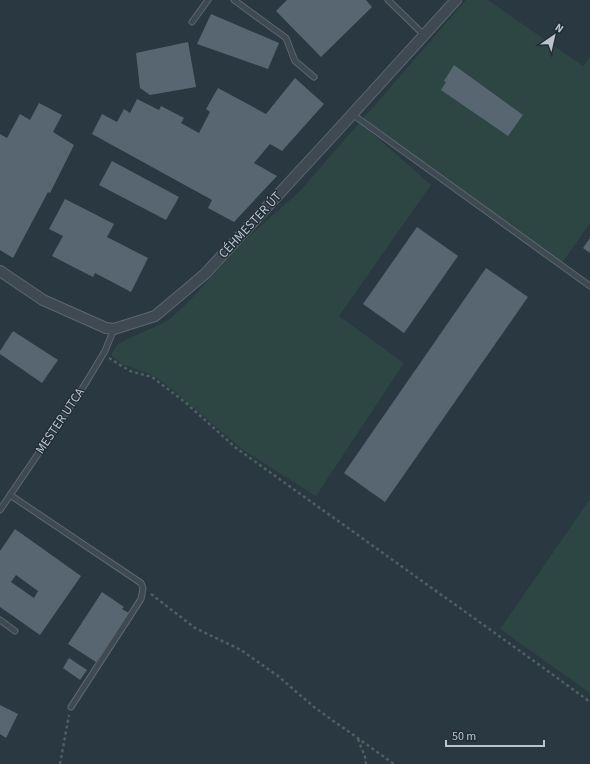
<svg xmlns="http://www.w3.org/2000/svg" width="590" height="764" font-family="'Source Sans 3',sans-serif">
  <rect width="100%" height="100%" fill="#2a3842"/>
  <!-- green -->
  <g fill="#2d4543">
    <path d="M466,0H488L583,66L590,57V223L562,263L364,126L431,185L339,316L404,363L316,496L243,450L163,382L152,375L122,364L112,356V353L117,345L129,338L155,327L170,319L189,301L248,237L300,191Z"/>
    <path d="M590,499V693L500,629Z"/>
  </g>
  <!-- building -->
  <g fill="#586672" fill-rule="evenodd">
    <path d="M287,0H366L372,7L321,57L276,11Z"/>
    <path d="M211,14L279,43L268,69L197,44Z"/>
    <path d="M188,42L196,87L150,95L140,88L136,53Z"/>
    <path d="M454,65L523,115L508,136L441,90L446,82L444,81Z"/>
    <path d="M295,78L324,104L282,151L270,144L254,163L277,176L234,222L208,208L212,200L92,134L102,114L117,122L124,109L130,113L137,99L159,110L161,106L184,118L181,123L199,133L210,112L206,109L218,88L266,114Z"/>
    <path d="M39,103L62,115L53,132L74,145L50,193L48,192L13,258L0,250V134L7,138L20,114L30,120Z"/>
    <path d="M112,161L179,197L166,220L99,185Z"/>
    <path d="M65,199L114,224L107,237L148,258L131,292L95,273L93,277L52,256L63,236L49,229Z"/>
    <path d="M417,227L458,256L404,333L363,304Z"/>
    <path d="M590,238V253L583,248Z"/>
    <path d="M486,268L528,297L385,502L344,473Z"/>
    <path d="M13,331L58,360L42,383L0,354V351Z"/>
    <path d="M15,529L81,576L40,635L0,607V551ZM16,575L38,591L34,598L11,582Z"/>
    <path d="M102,592L124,607L122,609L129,613L96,662L68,644Z"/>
    <path d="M69,658L87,670L80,680L63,668Z"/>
    <path d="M0,705L18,714L6,738L0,734Z"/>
  </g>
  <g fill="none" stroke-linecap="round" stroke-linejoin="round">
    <!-- service casing -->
    <g stroke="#5c676f" stroke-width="7">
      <g id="service">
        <path d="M234,0L286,38L295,61L314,77"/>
        <path d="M388,0L424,35"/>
        <path d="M192,22L208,0"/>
        <path d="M352,114L590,286"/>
        <path d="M10,495L141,583L143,588L141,599L71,707"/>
        <path d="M0,510L82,389L105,351L114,329"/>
        <path d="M0,620L15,631"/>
      </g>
    </g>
    <!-- minor casing -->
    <g stroke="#5c676f" stroke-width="12">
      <path id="minor" d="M0,271L43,300L106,328L114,329L155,316L205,274L336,132L456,0"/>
    </g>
    <!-- path -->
    <g stroke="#4c6160" stroke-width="2.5" stroke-dasharray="3 3" stroke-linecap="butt">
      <path d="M109,358L130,371L152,377L186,403L236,448L541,666L590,702"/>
      <path d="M151,594L195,628L241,650L278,676L314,707L394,764"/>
      <path d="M358,739L365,757L366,764"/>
      <path d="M60,764L69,715"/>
    </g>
    <!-- service -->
    <use href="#service" stroke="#3e4952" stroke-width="5"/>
    <!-- minor -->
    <use href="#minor" stroke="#3e4952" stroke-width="10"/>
  </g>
  <g text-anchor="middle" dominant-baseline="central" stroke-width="3" stroke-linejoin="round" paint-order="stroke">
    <!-- street labels -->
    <g font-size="13" fill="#bbc4cc" stroke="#222e37">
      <text transform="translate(250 225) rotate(-47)">CÉHMESTER ÚT</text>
      <text transform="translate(60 421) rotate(-56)">MESTER UTCA</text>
    </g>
  </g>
  <!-- north arrow -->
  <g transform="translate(554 36) rotate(34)" stroke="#222e37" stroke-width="3" paint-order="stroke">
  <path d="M0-3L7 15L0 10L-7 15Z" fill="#bbc4cc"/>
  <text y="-6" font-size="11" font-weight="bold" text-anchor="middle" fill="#bbc4cc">N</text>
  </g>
  <!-- scale -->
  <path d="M446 740v6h98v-6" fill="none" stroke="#bbc4cc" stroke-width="2"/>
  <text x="452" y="740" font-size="12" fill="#bbc4cc" stroke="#222e37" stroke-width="3" paint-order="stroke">50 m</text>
</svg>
